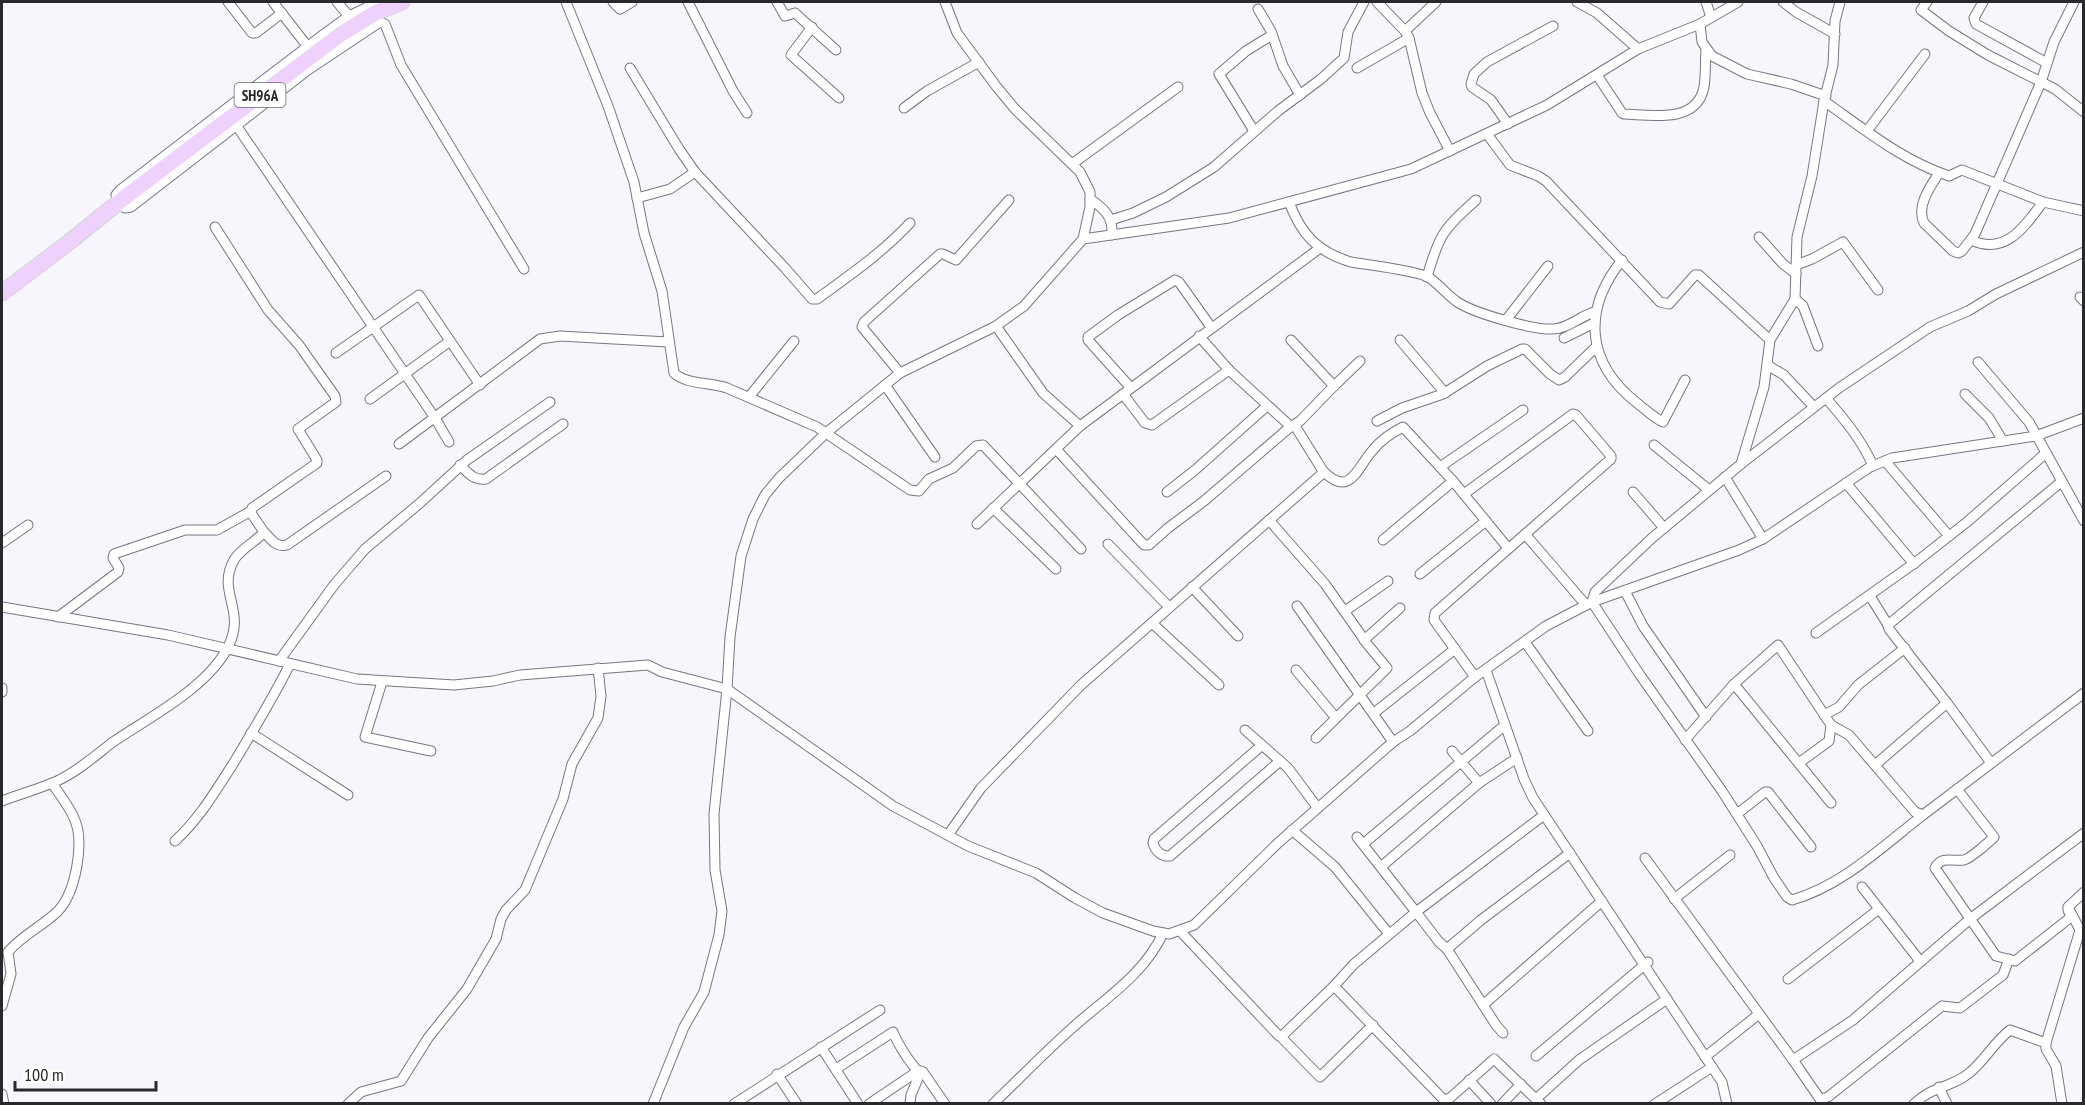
<svg xmlns="http://www.w3.org/2000/svg" width="2085" height="1105" font-family="'PT Sans Narrow',sans-serif">
  <rect width="100%" height="100%" fill="#f7f6fd"/>
  <g fill="none" stroke-linecap="round" stroke-linejoin="round">
    <!-- street casing -->
    <g stroke="#777684" stroke-width="11">
      <g id="street">
        <path d="M228,2L252,33H256L282,13"/>
        <path d="M273,2L308,47"/>
        <path d="M337,2L349,16"/>
        <path d="M378,2L349,16L320,37L120,190L116,195L118,202L125,208L131,207L308,70L380,22L385,24L401,65L524,269"/>
        <path d="M566,2L608,106L634,182L644,233L662,291L674,373C687,385 711,382 727,388L817,427L910,490L919,491L929,479L953,468L976,446L983,445L1081,549"/>
        <path d="M613,2L620,9L632,2"/>
        <path d="M688,2L733,91L747,113"/>
        <path d="M777,2L785,16L795,13L836,50"/>
        <path d="M1377,2L1405,31L1409,38L1422,93L1430,113L1450,151"/>
        <path d="M1577,2L1597,13L1638,49"/>
        <path d="M1706,2L1711,17"/>
        <path d="M1783,2L1796,12L1835,34"/>
        <path d="M1927,2L1921,10L1949,31L1988,55L2055,89L2084,112"/>
        <path d="M1983,2L1974,18L1976,24L2047,63"/>
        <path d="M1258,9L1271,31L1283,66L1300,95"/>
        <path d="M1700,24L1702,42L1712,56L1747,74L1791,84L1826,96"/>
        <path d="M812,27L791,55L839,98"/>
        <path d="M1405,31L1436,2"/>
        <path d="M630,68L679,149L695,172L785,268L812,299H817C850,275 882,253 910,223"/>
        <path d="M1357,68L1409,38"/>
        <path d="M1597,75L1622,113L1624,114C1652,115 1697,124 1704,87C1706,75 1705,62 1706,49"/>
        <path d="M1824,101C1864,129 1903,161 1949,176L1962,170L2043,202L2084,211"/>
        <path d="M904,108L927,91L979,62"/>
        <path d="M1508,124L1491,100L1472,87L1471,84L1474,74L1487,62L1553,26"/>
        <path d="M236,125L435,418L449,442"/>
        <path d="M1254,131L1219,74L1246,51L1272,35"/>
        <path d="M1867,131L1925,54"/>
        <path d="M1487,134L1510,165L1538,176L1546,181L1660,302L1669,304L1695,275H1699L1770,340"/>
        <path d="M1072,164L1178,87"/>
        <path d="M1939,173C1930,187 1916,206 1924,223L1953,251L1958,253L1962,251L1975,234L2041,82L2054,42L2074,2"/>
        <path d="M637,198L670,189L695,172"/>
        <path d="M1090,199C1105,209 1113,217 1112,235"/>
        <path d="M1289,202C1301,234 1317,252 1351,262C1368,265 1414,270 1428,277C1438,283 1446,294 1456,301C1472,313 1533,330 1553,329C1568,329 1581,315 1595,312"/>
        <path d="M1111,220L1133,213L1166,197L1214,167L1278,111L1321,79L1344,58L1348,32L1364,2"/>
        <path d="M1759,237L1783,264L1796,274"/>
        <path d="M1083,239L1229,218L1411,169L1547,105L1638,49L1700,24L1738,2"/>
        <path d="M1971,240C2006,256 2025,226 2043,202"/>
        <path d="M1622,260C1582,310 1586,363 1637,403C1645,409 1654,418 1663,422L1685,380"/>
        <path d="M1796,265L1812,259L1843,242L1878,290"/>
        <path d="M1427,277C1439,235 1443,229 1476,200"/>
        <path d="M2080,297L2084,301"/>
        <path d="M1795,299L1803,306L1818,346"/>
        <path d="M1506,320L1548,266"/>
        <path d="M996,326L1043,393L1080,426L1320,248"/>
        <path d="M1564,338L1594,323"/>
        <path d="M1291,340L1334,386"/>
        <path d="M1400,340L1445,393"/>
        <path d="M336,353L419,295L480,385"/>
        <path d="M1978,362L2029,422L2084,521"/>
        <path d="M1767,365L1784,375L1814,407"/>
        <path d="M900,373L862,327L864,322L940,254H943L956,260L1009,200"/>
        <path d="M885,385L935,457"/>
        <path d="M1131,388L1088,340V337L1118,315L1175,280L1179,282L1211,327"/>
        <path d="M1123,394L1145,423L1152,425L1229,370"/>
        <path d="M1965,394L1989,418L2003,441"/>
        <path d="M749,397L794,341"/>
        <path d="M1826,398C1844,419 1862,440 1873,466"/>
        <path d="M370,399L450,341"/>
        <path d="M1377,421L1402,408L1443,394L1487,366L1522,349H1525L1550,374L1559,380L1565,377L1597,346"/>
        <path d="M1289,428L1300,421L1334,386L1360,361"/>
        <path d="M399,444L540,339L560,336L668,342"/>
        <path d="M1654,445L1709,490"/>
        <path d="M1056,449L1144,545H1149L1168,528L1204,501L1289,428L1288,424L1229,370L1199,336"/>
        <path d="M1885,461L1949,536"/>
        <path d="M1741,464L1764,387L1770,340L1795,299L1797,237L1812,176L1824,101L1833,65L1835,21L1840,2"/>
        <path d="M460,465C468,473 474,481 486,479L563,424"/>
        <path d="M1440,467L1523,410"/>
        <path d="M1324,472C1351,498 1357,467 1373,450C1380,441 1393,432 1403,427L1453,481L1508,548"/>
        <path d="M1725,477L1763,539"/>
        <path d="M1846,483L1914,564"/>
        <path d="M1167,492L1195,470L1267,406"/>
        <path d="M1633,492L1664,528"/>
        <path d="M1464,494L1573,414L1576,415L1611,456V459L1435,613L1434,620L1475,677"/>
        <path d="M993,508L1056,569"/>
        <path d="M1269,520L1325,584L1368,645L1387,668L1316,738"/>
        <path d="M977,524L1080,426"/>
        <path d="M264,532C271,539 276,548 287,545L386,476"/>
        <path d="M1525,534L1586,605"/>
        <path d="M1383,540L1453,481"/>
        <path d="M2,543L28,525"/>
        <path d="M1108,544L1169,607"/>
        <path d="M1420,574L1486,521"/>
        <path d="M1192,587L1238,636"/>
        <path d="M1625,591L1643,626L1706,717"/>
        <path d="M1870,596L1888,625"/>
        <path d="M1297,606L1393,742"/>
        <path d="M2,607L168,635L357,679L454,685L493,681L520,675L648,665L662,672L727,689L893,806L968,846L1036,873L1075,898L1103,913L1153,931L1169,934L1194,925L1278,843L1393,742L1410,731L1475,677L1546,626L1592,602L1739,550L1763,539L1870,467L1892,458L2036,436L2084,418"/>
        <path d="M1345,611L1388,581"/>
        <path d="M58,617L118,572L119,568L113,558L114,554L185,530H217L251,511"/>
        <path d="M1152,623L1219,685"/>
        <path d="M1816,633L1916,562L1967,522L2046,453"/>
        <path d="M1364,640L1400,608"/>
        <path d="M1525,642L1588,731"/>
        <path d="M279,661L334,585L365,549L420,503L467,460L550,402"/>
        <path d="M1296,670L1336,718"/>
        <path d="M1486,670L1524,779L1533,798L1722,1082L1727,1104"/>
        <path d="M382,682L365,737L431,751"/>
        <path d="M1734,684L1831,803"/>
        <path d="M2,688V692"/>
        <path d="M1374,713L1455,649"/>
        <path d="M1824,715L1839,707L1858,685L1905,648"/>
        <path d="M1831,725L1849,735L1915,812L1923,815L2084,693"/>
        <path d="M1245,730L1288,768L1317,807"/>
        <path d="M251,733L348,795"/>
        <path d="M1685,740L1734,684L1778,645L1831,725L1829,741L1799,763"/>
        <path d="M1261,746L1154,839L1153,843C1155,851 1162,857 1170,856L1280,761"/>
        <path d="M1452,751L1479,783"/>
        <path d="M1991,763L1947,703L1889,629L1888,625L2061,482"/>
        <path d="M1875,765L1947,703"/>
        <path d="M1957,789L1994,837C1989,842 1971,858 1964,860C1952,862 1942,855 1935,868L1996,956L2015,961L2071,917L2068,910"/>
        <path d="M2,801C20,794 39,789 57,781C77,772 96,755 113,742C150,717 208,687 228,647C247,610 216,592 234,560C241,548 256,542 264,532L251,513L252,508L317,463V460L298,429L336,402L335,396L299,345L268,310L215,227"/>
        <path d="M1737,814L1765,792H1768L1811,847"/>
        <path d="M1923,815C1883,846 1842,886 1792,900L1787,897L1774,878L1757,846L1722,791L1640,675L1592,602L1595,592L1652,538L1741,464L1839,388L1930,327L1968,311L1996,294L2084,252"/>
        <path d="M1292,830L1335,867L1389,934"/>
        <path d="M948,835L981,788L1081,685L1323,473V471L1295,426"/>
        <path d="M1357,837L1416,912L1544,815"/>
        <path d="M175,841C199,819 215,792 233,764C253,731 273,698 290,664"/>
        <path d="M1363,844L1505,725"/>
        <path d="M1645,858L1793,1060L1820,1099L1828,1097L1942,1006L1960,1008L2003,975L2009,959"/>
        <path d="M1382,866L1479,783L1517,758"/>
        <path d="M1862,887L1920,961"/>
        <path d="M1674,899L1730,855"/>
        <path d="M1181,932L1279,1036H1282L1334,986L1444,1100L1450,1098L1494,1059L1541,1104"/>
        <path d="M1447,949L1481,920L1570,853"/>
        <path d="M1788,979L1879,909"/>
        <path d="M1334,986L1354,964L1416,912L1439,942L1447,949L1496,1025L1503,1033"/>
        <path d="M1483,1005L1602,901"/>
        <path d="M2,1006L11,974L8,952C22,935 43,926 58,911C76,892 85,841 74,818C69,806 59,794 52,783"/>
        <path d="M1281,1037L1320,1077L1373,1025"/>
        <path d="M821,1047L858,1104"/>
        <path d="M1536,1056L1648,962"/>
        <path d="M1705,1057L1759,1014"/>
        <path d="M1793,1060L1853,1020L1970,919L2084,833"/>
        <path d="M836,1069L893,1032C898,1044 909,1062 918,1071"/>
        <path d="M777,1074L797,1104"/>
        <path d="M1469,1080L1491,1104"/>
        <path d="M1939,1087L1947,1104"/>
        <path d="M2,1094L4,1104"/>
        <path d="M1536,1099L1579,1060L1667,999"/>
        <path d="M910,1103L911,1095L921,1071"/>
        <path d="M348,1104L361,1092L401,1081L428,1038L467,989L496,939L501,919L506,910L525,890L563,799L572,764L598,718L601,696L598,668"/>
        <path d="M653,1104L684,1027L704,992L719,935L722,911L715,870L714,814L727,689L730,637L741,556L753,519L765,495L779,478L826,433L900,373L996,326L1024,306L1083,239L1090,207V192L1080,172L1015,109L996,86L957,33L945,2"/>
        <path d="M734,1104L880,1010"/>
        <path d="M869,1104L918,1071L923,1072L945,1104"/>
        <path d="M993,1104C1019,1079 1044,1053 1071,1029C1103,1000 1145,974 1163,933"/>
        <path d="M1502,1104L1521,1084"/>
        <path d="M1655,1104L1712,1067"/>
        <path d="M1914,1104C1932,1086 1950,1088 1968,1074C1984,1062 1994,1042 2010,1030L2046,1043"/>
        <path d="M2062,1104L2056,1066L2046,1049V1043L2080,930L2068,907L2084,892"/>
      </g>
    </g>
    <!-- primary casing -->
    <g stroke="#d4d4d5" stroke-width="17">
      <path id="primary" d="M2,293L68,243L124,198L341,34L375,13L402,2"/>
    </g>
    <!-- street -->
    <use href="#street" stroke="#fff" stroke-width="9"/>
    <!-- primary -->
    <use href="#primary" stroke="#eed1fd" stroke-width="15"/>
  </g>
  <g text-anchor="middle" dominant-baseline="central" stroke-width="4.5" stroke-linejoin="round" paint-order="stroke">
    <!-- shield labels -->
    <rect fill="#fff" stroke="#68686c" stroke-width="1.5" x="234.5" y="83" width="51" height="24" rx="4.5"/>
    <g font-size="15" font-weight="bold" fill="#28282d">
      <text x="260" y="95">SH96A</text>
    </g>
  </g>
  <!-- border -->
  <rect width="2085" height="1105" fill="none" stroke="#28282d" stroke-width="6"/>
  <!-- scale -->
  <path d="M15 1081v9h141v-9" fill="none" stroke="#28282d" stroke-width="3"/>
  <text x="24" y="1081" font-size="18" fill="#28282d" stroke="#ffffff" stroke-width="4.5" paint-order="stroke">100 m</text>
</svg>
